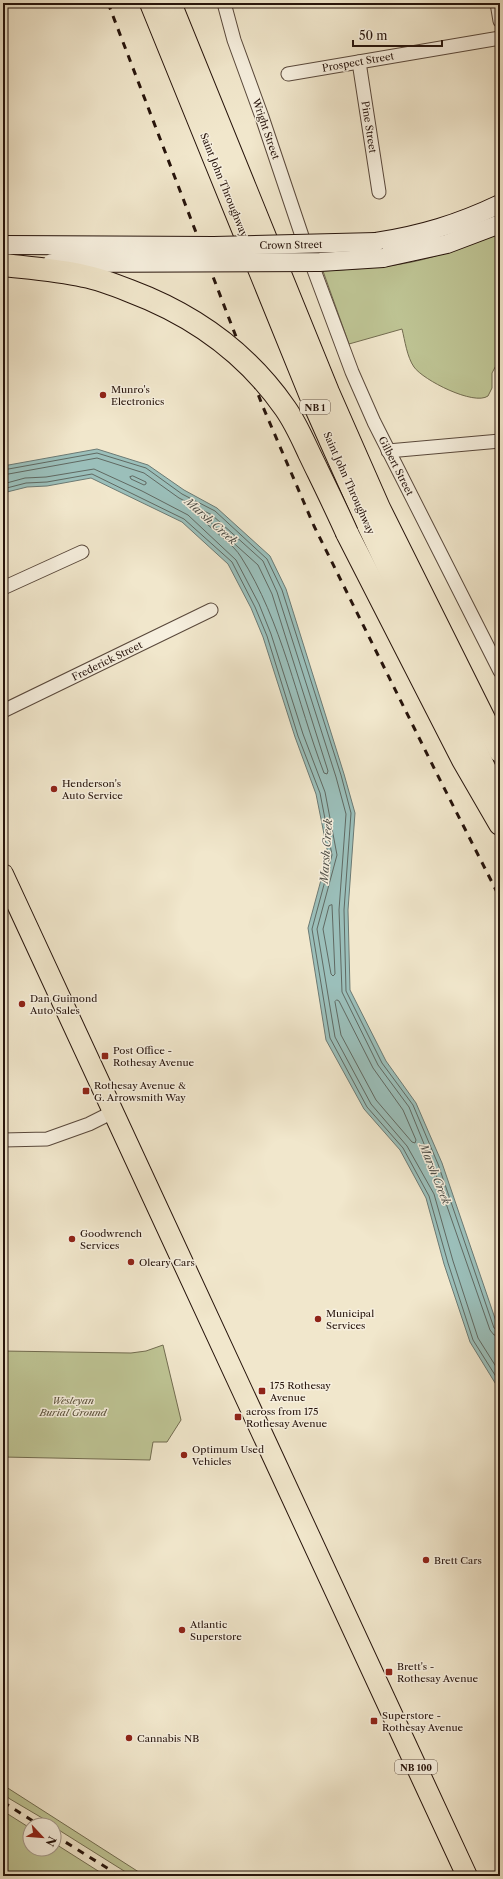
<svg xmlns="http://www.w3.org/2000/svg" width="503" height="1879" font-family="'Libre Caslon Text',serif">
  <rect width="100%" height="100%" fill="#f1e7cc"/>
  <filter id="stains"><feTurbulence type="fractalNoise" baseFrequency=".005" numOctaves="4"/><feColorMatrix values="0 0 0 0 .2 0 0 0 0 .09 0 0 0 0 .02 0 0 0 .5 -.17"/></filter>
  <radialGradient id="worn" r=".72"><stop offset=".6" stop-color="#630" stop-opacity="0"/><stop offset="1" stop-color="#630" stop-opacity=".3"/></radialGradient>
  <!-- green -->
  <g fill="#bec494" stroke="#726c50">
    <path d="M500,232V358L492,373V388L488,396C474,406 423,380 414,367C407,357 405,341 402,329L349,344L323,271C352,269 383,268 412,262C442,256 471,243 500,232Z"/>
    <path d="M163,1345L181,1420L167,1442H153L150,1460L3,1457V1351L131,1353L146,1351Z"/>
    <path d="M3,1785L145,1876H132L54,1827V1825L10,1799L3,1794Z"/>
    <path d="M3,1811L30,1828V1849H54V1843L106,1876H3Z"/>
  </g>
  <!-- water -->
  <path fill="#9bbfba" stroke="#6c7a74" d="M97,449L148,465L184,490L217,508L270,556L286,589L344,774L355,813L348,910L350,990L386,1061L416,1103L442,1163L500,1333V1391L470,1342L444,1264L426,1198L400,1150L364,1109L326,1040L308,928L328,854L316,794L295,737L263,637L251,608L228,564L182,522L91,478L47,486L27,487L3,493V466Z"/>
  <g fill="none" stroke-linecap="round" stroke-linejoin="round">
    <!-- shore -->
    <g stroke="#606962" stroke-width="1">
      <path d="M3,470L97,453L146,468L182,494L215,511L267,559L282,590L341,775L351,813L344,910L346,991L382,1063L413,1105L438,1164L494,1328L500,1331"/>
      <path d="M3,475L97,458L144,473L179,498L212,515L263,561L277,592L336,777L346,814L339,910L342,992L378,1065L409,1107L433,1166L490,1330L494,1335L500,1336"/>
      <path d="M133,476L146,482V484L144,485L131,479L130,477Z"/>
      <path d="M3,484L25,478L46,477L94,469L142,491L188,515L236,560L259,604L271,634L303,734L325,792L337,855L317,929L335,1037L371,1104L407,1146L434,1194L453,1261L478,1338L500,1373"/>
      <path d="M3,489L26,483L47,482L92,474L184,519L232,562L255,607L267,636L298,736L320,793L332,855L312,929L330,1038L367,1107L403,1148L429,1196L448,1263L473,1340L500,1383"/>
      <path d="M208,520L258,565L272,594L328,771L327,774L324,773C297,702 282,621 241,557C234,545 216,533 206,523V521Z"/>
      <path d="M332,905L335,974L333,976L331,974L323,929L329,906Z"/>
      <path d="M337,1000L339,1001L373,1068L403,1110L416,1140L415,1143L412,1142L376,1100L341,1035L335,1002Z"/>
    </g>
    <!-- street casing -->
    <g stroke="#59483b" stroke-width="15">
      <g id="street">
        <path d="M224,3L234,40L262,117L308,254L352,372L374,422L500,671"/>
        <path d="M497,3L500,21"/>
        <path d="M359,62L379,192"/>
        <path d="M288,74L500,38"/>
        <path d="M388,451L500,441"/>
        <path d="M3,588L82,552"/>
        <path d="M3,711L211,610"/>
        <path d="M3,1140L47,1139L89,1124L113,1112"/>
      </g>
    </g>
    <!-- secondary casing -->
    <g stroke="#26130b" stroke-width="20">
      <g id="secondary">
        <path d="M376,242C421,235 458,224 500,204"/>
        <path d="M383,258L447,244L500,224"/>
      </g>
    </g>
    <!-- primary casing -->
    <g stroke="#26130b" stroke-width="22">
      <path id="primary" d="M3,874L467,1876"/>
    </g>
    <!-- highway casing -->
    <g stroke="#26130b" stroke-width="24">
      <g id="highway">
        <path d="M151,3L312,399L365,518L500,801"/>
        <path d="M170,3L328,392L379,508L500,751"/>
        <path d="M347,533L463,760L500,824"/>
      </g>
    </g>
    <!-- street -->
    <use href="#street" stroke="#f6efde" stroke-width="13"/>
    <!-- secondary -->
    <use href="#secondary" stroke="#f6efde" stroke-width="18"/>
    <!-- primary -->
    <use href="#primary" stroke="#f1e7cc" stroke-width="20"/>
    <!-- highway -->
    <use href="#highway" stroke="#f1e7cc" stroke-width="22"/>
    <!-- rail -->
    <g stroke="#26130b" stroke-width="3" stroke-dasharray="7 7" stroke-linecap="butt">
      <path d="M108,3L263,407L314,526L435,770L500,898"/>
      <path d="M3,1802L39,1825"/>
      <path d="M54,1835L120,1876"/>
    </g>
    <!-- secondary-bridge casing -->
    <g stroke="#26130b" stroke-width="20" stroke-linecap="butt">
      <g id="secondary-bridge">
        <path d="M3,245L214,246L376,242"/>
        <path d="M52,263L320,262L383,258"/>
      </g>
    </g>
    <!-- highway-bridge casing -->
    <g stroke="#26130b" stroke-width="24" stroke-linecap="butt">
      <path id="highway-bridge" d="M3,265C30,268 58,270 84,276C100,279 115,285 130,291C194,315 246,352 285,408C295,422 302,438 309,453C322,480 335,506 347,533"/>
    </g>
    <!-- secondary-bridge -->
    <use href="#secondary-bridge" stroke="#f6efde" stroke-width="18"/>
    <!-- highway-bridge -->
    <use href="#highway-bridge" stroke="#f1e7cc" stroke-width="22"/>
  </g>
  <!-- markers -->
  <g fill="#8f2418" stroke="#f6efde" stroke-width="1.5">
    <circle cx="103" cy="395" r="4"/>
    <circle cx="54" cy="789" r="4"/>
    <circle cx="22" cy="1004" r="4"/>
    <rect x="101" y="1052" width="8" height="8" rx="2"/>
    <rect x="82" y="1087" width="8" height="8" rx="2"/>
    <circle cx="72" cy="1239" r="4"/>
    <circle cx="131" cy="1262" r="4"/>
    <circle cx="318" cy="1319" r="4"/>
    <rect x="258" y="1387" width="8" height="8" rx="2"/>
    <rect x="234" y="1413" width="8" height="8" rx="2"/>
    <circle cx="184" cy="1455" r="4"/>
    <circle cx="426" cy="1560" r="4"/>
    <circle cx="182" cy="1630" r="4"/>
    <rect x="385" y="1668" width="8" height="8" rx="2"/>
    <rect x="370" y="1717" width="8" height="8" rx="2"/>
    <circle cx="129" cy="1738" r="4"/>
  </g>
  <g text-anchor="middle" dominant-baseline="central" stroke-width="3" stroke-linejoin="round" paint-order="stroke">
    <!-- shield labels -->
    <g fill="#f6efde" stroke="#64554a" stroke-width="1">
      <rect x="300" y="400" width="30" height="14" rx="3"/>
      <rect x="395" y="1760" width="42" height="14" rx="3"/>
    </g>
    <g font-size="9" font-weight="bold" fill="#26130b">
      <text x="315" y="407">NB 1</text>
      <text x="416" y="1767">NB 100</text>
    </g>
    <!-- street labels -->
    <g font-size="10" fill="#26130b" stroke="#f6efde">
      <text transform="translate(358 62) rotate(-10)">Prospect Street</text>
      <text transform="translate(369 127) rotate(81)">Pine Street</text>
      <text transform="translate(266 129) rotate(71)">Wright Street</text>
      <text transform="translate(224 185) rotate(68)">Saint John Throughway</text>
      <text transform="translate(291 245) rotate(-1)">Crown Street</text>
      <text transform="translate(396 466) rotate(63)">Gilbert Street</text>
      <text transform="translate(349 483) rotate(66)">Saint John Throughway</text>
      <text transform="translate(107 661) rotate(-26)">Frederick Street</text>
    </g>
    <!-- poi labels -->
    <g font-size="10" fill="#26130b" stroke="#f6efde" text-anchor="start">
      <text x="111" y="389">Munro's<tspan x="111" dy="12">Electronics</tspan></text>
      <text x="62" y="783">Henderson's<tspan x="62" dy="12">Auto Service</tspan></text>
      <text x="30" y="998">Dan Guimond<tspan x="30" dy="12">Auto Sales</tspan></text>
      <text x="113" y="1050">Post Office -<tspan x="113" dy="12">Rothesay Avenue</tspan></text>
      <text x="94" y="1085">Rothesay Avenue &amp;<tspan x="94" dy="12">G. Arrowsmith Way</tspan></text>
      <text x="80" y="1233">Goodwrench<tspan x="80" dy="12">Services</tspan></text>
      <text x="139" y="1262">Oleary Cars</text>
      <text x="326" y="1313">Municipal<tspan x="326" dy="12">Services</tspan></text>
      <text x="270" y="1385">175 Rothesay<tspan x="270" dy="12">Avenue</tspan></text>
      <text x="246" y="1411">across from 175<tspan x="246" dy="12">Rothesay Avenue</tspan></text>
      <text x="192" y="1449">Optimum Used<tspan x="192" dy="12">Vehicles</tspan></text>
      <text x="434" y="1560">Brett Cars</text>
      <text x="190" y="1624">Atlantic<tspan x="190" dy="12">Superstore</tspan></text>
      <text x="397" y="1666">Brett's -<tspan x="397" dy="12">Rothesay Avenue</tspan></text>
      <text x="382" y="1715">Superstore -<tspan x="382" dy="12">Rothesay Avenue</tspan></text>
      <text x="137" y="1738">Cannabis NB</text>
    </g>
    <!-- park labels -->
    <g font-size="10" font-style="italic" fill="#5b513b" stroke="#f6efde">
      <text x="73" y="1400">Wesleyan<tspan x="73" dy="12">Burial Ground</tspan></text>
    </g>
    <!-- water labels -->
    <g font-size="11" font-style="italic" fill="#4f4f48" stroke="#f6efde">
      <text transform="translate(211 521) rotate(41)">Marsh Creek</text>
      <text transform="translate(326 851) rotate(-86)">Marsh Creek</text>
      <text transform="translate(435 1174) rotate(68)">Marsh Creek</text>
    </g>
  </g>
  <!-- margin -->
  <rect width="503" height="1879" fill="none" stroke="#f1e7cc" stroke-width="16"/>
  <rect x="4" y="4" width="495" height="1871" fill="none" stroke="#26130b" stroke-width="2"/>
  <rect x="8" y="8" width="487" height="1863" fill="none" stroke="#26130b"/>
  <!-- north arrow -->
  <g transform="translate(42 1837) rotate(116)"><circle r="19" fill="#f6efde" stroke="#a3978a"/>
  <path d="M0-3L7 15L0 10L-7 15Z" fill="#8f2418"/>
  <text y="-6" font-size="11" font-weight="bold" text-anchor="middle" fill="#26130b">N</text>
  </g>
  <!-- scale -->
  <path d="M353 40v6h89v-6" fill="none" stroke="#26130b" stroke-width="2"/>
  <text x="359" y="40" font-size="12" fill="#26130b" stroke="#f6efde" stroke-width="3" paint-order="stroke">50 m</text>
  <rect width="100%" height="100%" filter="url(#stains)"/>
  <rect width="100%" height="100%" fill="url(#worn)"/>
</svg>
